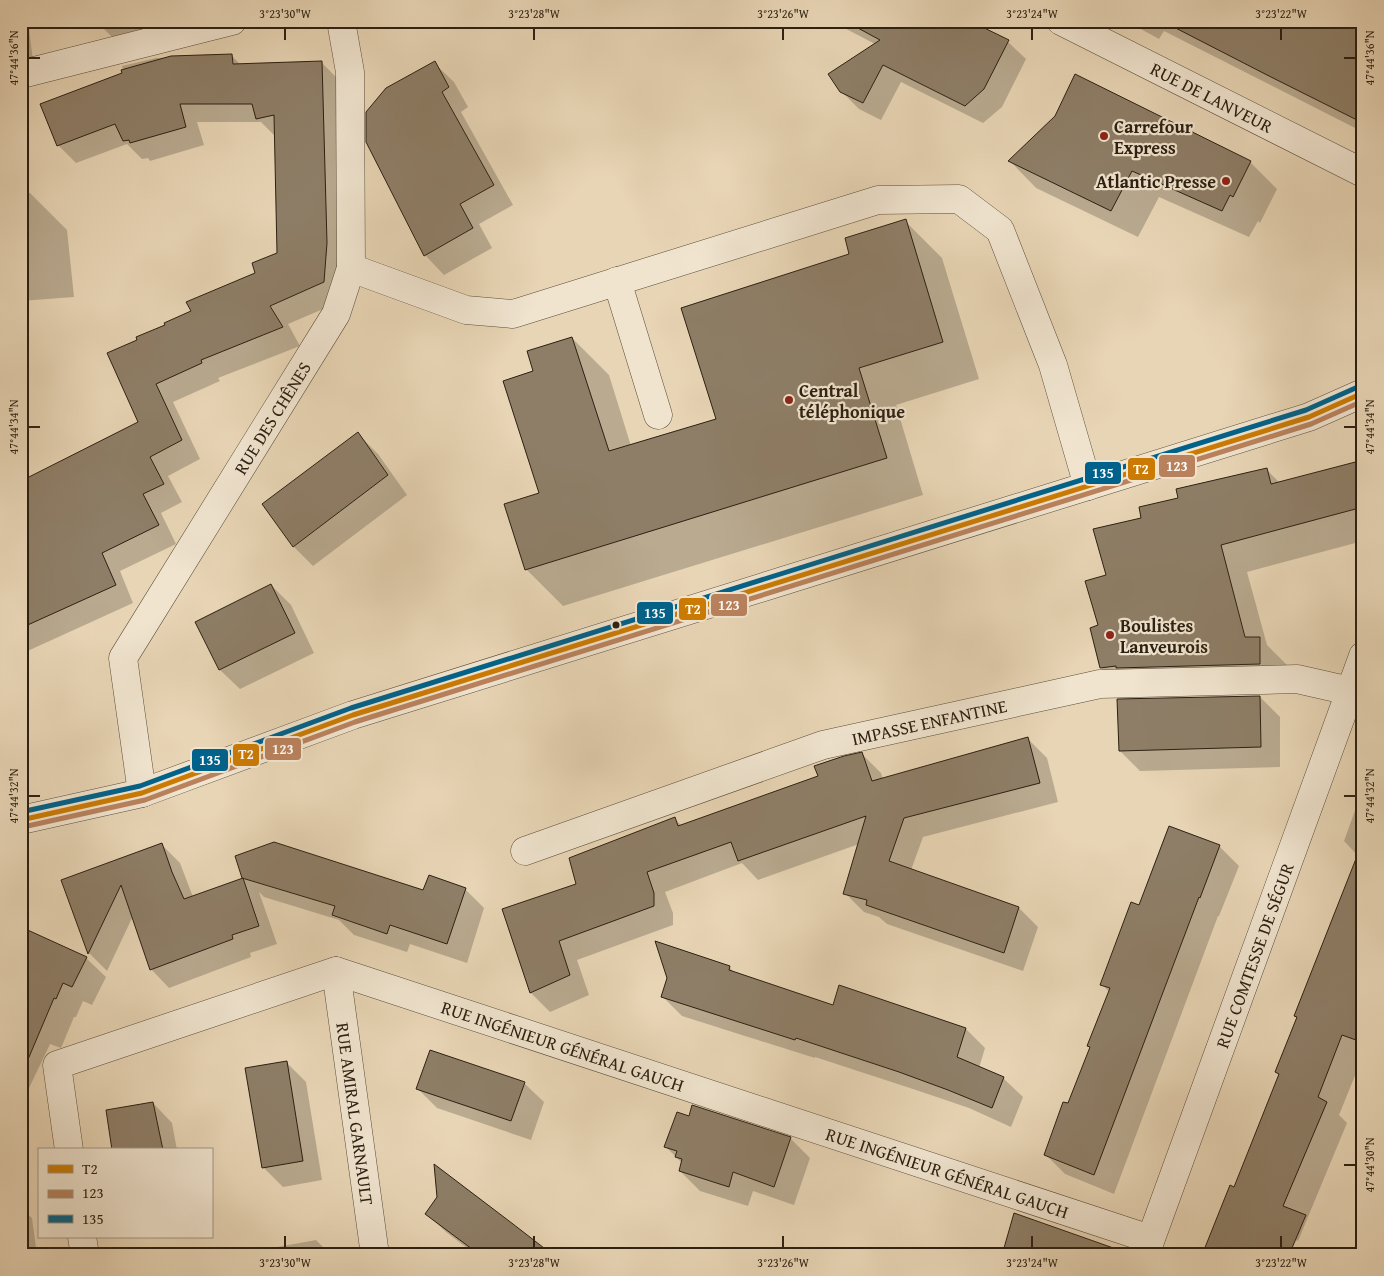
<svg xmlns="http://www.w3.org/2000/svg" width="1384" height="1276" font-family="'Gentium Book Plus',serif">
  <rect width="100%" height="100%" fill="#e8d5b5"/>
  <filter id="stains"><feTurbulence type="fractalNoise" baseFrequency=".004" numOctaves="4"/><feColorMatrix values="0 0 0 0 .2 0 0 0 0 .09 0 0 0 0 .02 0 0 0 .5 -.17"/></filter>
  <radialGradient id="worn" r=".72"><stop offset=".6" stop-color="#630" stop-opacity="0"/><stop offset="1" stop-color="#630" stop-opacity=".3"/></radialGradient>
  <!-- shadow -->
  <g fill="#0003">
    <path d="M21,21H28L34,69L21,70Z"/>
    <path d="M96,21H186L116,41Z"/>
    <path d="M800,21H811L807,25Z"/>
    <path d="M831,21H967L1008,42L1026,59L1002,107L983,123L901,82L881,120L859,109L841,91L875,44Z"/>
    <path d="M1126,21H1363V132L1164,31L1159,39Z"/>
    <path d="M232,56L241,65L321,62L340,81L342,301L288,324L300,346L218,378L220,381L173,402L200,459L168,476L182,502L161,513L176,544L120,571L133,603L21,654V561L140,422L138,341L257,274L279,254L275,136L261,122H197L204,145L150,161L148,158L142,159L127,144L76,163L58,145L124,74L122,66L156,58Z"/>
    <path d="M434,63L454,82L468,107L461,112L513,205L479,224L492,248L444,275L425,255Z"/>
    <path d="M1010,161L1250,162L1277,189L1260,223L1258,221L1249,237L1159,197L1138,237L1036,188Z"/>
    <path d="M21,193H30L67,230L74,297L21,301Z"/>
    <path d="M905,221L942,258L979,379L896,405L923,495L563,606L526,569L541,494L535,372L572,338L609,375L631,446L717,419Z"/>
    <path d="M358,434L378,454L407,495L313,566L293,546Z"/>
    <path d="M1363,462V541L1247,572L1267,645L1287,665V691L1128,695L1101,668L1099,626L1107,576L1143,518L1180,499L1266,469L1280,483Z"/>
    <path d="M271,585L291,605L314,653L240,689L220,670L197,622Z"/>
    <path d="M1260,697L1280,717V767L1140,771L1120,751Z"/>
    <path d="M1028,739L1047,758L1058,802L923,837L911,870L1019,908L1038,927L1023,971L887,924L879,917L864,912L845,893L859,844L758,880L742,863L665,892L673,913V925L577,960L589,995L550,1012L531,993L577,885L675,819L682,826L819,777L862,754L881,773L883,779Z"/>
    <path d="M1358,802L1363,804V1056L1339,1115L1347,1123L1298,1241L1293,1239L1235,1188L1280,1076L1276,1072L1358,856L1344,841Z"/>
    <path d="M162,845L180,863L193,897L245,878L424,892L465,889L484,908L467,963L410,944L407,952L354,935L339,920L264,897L259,892L277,944L250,953L251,957L169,988L151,969L133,916L107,971L89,953L62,881Z"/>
    <path d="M1219,846L1239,866L1219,916H1218L1114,1194L1065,1174L1045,1154L1069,1105L1091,1048L1109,992L1102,984L1139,907Z"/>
    <path d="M21,933L86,958L106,977L92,1005L83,1001L76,1017H74L61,1048L50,1044L21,1105Z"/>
    <path d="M729,967L736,974L834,1007L840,987L966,1029L985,1048L979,1068L1003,1078L1023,1097L1011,1127L969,1108L919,1091L815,1057V1058L682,1016L662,996Z"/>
    <path d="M286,1062L306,1082L322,1180L283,1187L263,1167Z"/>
    <path d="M524,1083L544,1102L531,1140L437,1108L418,1089Z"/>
    <path d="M153,1103L172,1123L177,1150H114Z"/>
    <path d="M790,1138L810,1158L794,1205L753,1191L748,1206L700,1191L680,1171L682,1163L666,1147Z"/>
    <path d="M21,1208L32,1218L37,1255H21Z"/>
    <path d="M427,1214L546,1255H476L446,1232Z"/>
    <path d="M316,1240L331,1255H278L277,1247Z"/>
  </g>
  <!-- building -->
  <g fill="#8e7e67" stroke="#2c2012">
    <path d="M845,21H970L1009,40L984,89L965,106L883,65L863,103L840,92L828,74L880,40Z"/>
    <path d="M1162,21H1363V123L1269,76Z"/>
    <path d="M232,54L233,64L322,61L327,243L324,282L270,306L283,327L201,360L202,363L156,384L182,440L150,457L164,484L143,494L159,525L102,553L116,585L21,628V481L138,422L107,353L137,340L136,337L165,325L164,323L191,311L186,302L255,273L252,263L277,253L274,115L256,119L252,104H180L186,127L130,143L129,140L123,141L115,124L57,146L40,104L122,73L121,70L171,56Z"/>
    <path d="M435,61L449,87L442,92L494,185L460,204L473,228L424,256L366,142V112L386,88Z"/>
    <path d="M1075,74L1251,161L1233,197L1230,195L1222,211L1132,171L1111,211L1008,161L1055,116Z"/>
    <path d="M906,219L943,342L859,368L887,458L525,570L504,504L539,493L503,381L533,371L527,351L572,337L609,451L716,419L681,308L849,254L845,238Z"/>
    <path d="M358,432L388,475L293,547L262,504Z"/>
    <path d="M1363,460V507L1221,545L1245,637H1260V664L1116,668V666L1100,668L1090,628L1098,625L1085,581L1106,575L1093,529L1141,518L1139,507L1178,498L1176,489L1267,468L1271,484Z"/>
    <path d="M271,584L295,633L219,670L195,622Z"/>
    <path d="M1260,696L1261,747L1119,751L1117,699Z"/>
    <path d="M1028,737L1040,783L904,818L889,861L1019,907L1004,953L866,905L867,900L843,894L866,816L738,861L731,842L647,872L654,893V906L559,941L570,975L530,993L502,909L576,884L569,858L675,817L678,826L818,776L814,766L844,756L862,752L872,781Z"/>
    <path d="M1169,826L1220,845L1200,898L1199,897L1094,1175L1044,1155L1063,1102L1068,1103L1090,1047L1087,1046L1110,988L1100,985L1131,902L1139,905Z"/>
    <path d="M274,842L423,890L429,875L466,888L447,944L390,925L387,934L332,915L335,906L242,878L235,856Z"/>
    <path d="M162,843L172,872L184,899L243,878L259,926L232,935L233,939L150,970L121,885L88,954L61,880Z"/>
    <path d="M1361,846H1363V1024L1356,1040L1342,1035L1318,1097L1327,1102L1283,1206L1306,1215L1289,1255H1202L1230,1185L1234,1187L1279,1074L1275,1072L1297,1017L1294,1016Z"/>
    <path d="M21,927L87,957L72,987L63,983L56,999L54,998L21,1076Z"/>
    <path d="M655,941L730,966L729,970L833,1005L839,985L966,1028L957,1057L1004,1077L992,1108L948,1090L899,1072L796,1038L795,1040L661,997L667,978Z"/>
    <path d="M430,1050L525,1082L511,1121L416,1089Z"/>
    <path d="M287,1061L303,1161L262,1168L245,1068Z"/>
    <path d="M153,1102L163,1150H112L106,1110Z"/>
    <path d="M692,1105L791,1137L774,1187L733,1172L729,1187L679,1171L682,1159L675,1157L677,1151L664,1147L677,1112L689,1116Z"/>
    <path d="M434,1164L513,1224L553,1255H480L425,1214L437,1197Z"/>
    <path d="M1014,1213L1119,1250V1255H1002Z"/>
  </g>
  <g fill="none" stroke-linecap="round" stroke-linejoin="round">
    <!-- minor casing -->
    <g stroke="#5b4d3b" stroke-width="29">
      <g id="minor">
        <path id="s1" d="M1061,21L1363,173"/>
        <path d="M21,73L30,72L232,21"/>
        <path d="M351,268L466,310L513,314L878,200L959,199L1000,230L1053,365L1088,486"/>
        <path d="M617,281L658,415"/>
        <path id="s2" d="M142,793L123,658L336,314L351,268L350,72L341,21"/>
        <path d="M21,820L142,793L353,715L1309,417L1363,393"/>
        <path id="s3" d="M525,851L823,745L1100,684L1297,679L1350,691"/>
        <path id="s4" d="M336,971L375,1255"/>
        <path id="s5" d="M69,1150L57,1065L336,971L1150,1239"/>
        <path d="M82,1237L85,1255"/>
        <path id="s6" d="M1145,1255L1363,656"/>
      </g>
    </g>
    <!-- minor -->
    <use href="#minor" stroke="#f0e4cf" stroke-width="28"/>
    <!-- bus-1 casing -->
    <g stroke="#f0e4cf" stroke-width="9">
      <path id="bus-1" d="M21,820L142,793L353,715L1309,417L1363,393"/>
    </g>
    <!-- bus-2 casing -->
    <g stroke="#f0e4cf" stroke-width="9">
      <path id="bus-2" d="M23,827L145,800L355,722L1311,424L1363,401"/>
    </g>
    <!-- bus-3 casing -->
    <g stroke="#f0e4cf" stroke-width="9">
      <path id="bus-3" d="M21,812L140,786L351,708L1306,410L1360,386"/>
    </g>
    <!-- bus-1 -->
    <use href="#bus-1" stroke="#cb7b04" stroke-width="5"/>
    <!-- bus-2 -->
    <use href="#bus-2" stroke="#b9825d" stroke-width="5"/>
    <!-- bus-3 -->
    <use href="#bus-3" stroke="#00628b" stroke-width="5"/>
  </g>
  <!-- ticks -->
  <path fill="none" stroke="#2c2012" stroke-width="2" d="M285,28V40M534,28V40M783,28V40M1032,28V40M1281,28V40M28,58H40M1344,58H1356M28,427H40M1344,427H1356M28,796H40M1344,796H1356M1344,1165H1356M285,1236V1248M534,1236V1248M783,1236V1248M1032,1236V1248M1281,1236V1248"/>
  <!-- markers -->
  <g fill="#8f2418" stroke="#f0e4cf" stroke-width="2">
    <circle cx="1104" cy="136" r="5"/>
    <circle cx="1226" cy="181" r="5"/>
    <circle cx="789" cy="400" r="5"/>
    <circle cx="1110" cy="635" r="5"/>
  </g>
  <circle fill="#2c2012" stroke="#f0e4cf" stroke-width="2" cx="616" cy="625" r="4.5"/>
  <g text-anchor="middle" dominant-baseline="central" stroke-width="4.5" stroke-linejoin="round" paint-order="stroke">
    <!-- street labels -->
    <g font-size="18" fill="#2c2012" stroke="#f0e4cf">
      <text stroke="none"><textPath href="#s1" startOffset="169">RUE DE LANVEUR</textPath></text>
      <text stroke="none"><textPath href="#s2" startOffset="419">RUE DES CHÊNES</textPath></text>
      <text stroke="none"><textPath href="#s3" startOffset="425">IMPASSE ENFANTINE</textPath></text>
      <text stroke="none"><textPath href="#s6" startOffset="319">RUE COMTESSE DE SÉGUR</textPath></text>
      <text stroke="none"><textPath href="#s5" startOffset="619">RUE INGÉNIEUR GÉNÉRAL GAUCH</textPath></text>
      <text stroke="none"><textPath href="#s4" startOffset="144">RUE AMIRAL GARNAULT</textPath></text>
      <text stroke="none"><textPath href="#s5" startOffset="1024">RUE INGÉNIEUR GÉNÉRAL GAUCH</textPath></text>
    </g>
    <!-- poi labels -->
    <g font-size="18" font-weight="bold" fill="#2c2012" stroke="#f0e4cf" text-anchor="start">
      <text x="1114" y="126">Carrefour<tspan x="1114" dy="21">Express</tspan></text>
      <text x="1216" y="181" text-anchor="end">Atlantic Presse</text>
      <text x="799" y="390">Central<tspan x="799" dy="21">téléphonique</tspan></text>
      <text x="1120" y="625">Boulistes<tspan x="1120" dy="21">Lanveurois</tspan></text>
    </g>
  </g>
  <g stroke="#f0e4cf" stroke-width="2">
    <rect x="1158" y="454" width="38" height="24" rx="5" fill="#b9825d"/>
    <rect x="1127" y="457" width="29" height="24" rx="5" fill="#cb7b04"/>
    <rect x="1084" y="461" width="38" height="24" rx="5" fill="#00628b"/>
    <rect x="710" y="593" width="38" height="24" rx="5" fill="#b9825d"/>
    <rect x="678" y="597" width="29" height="24" rx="5" fill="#cb7b04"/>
    <rect x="636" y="601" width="38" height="24" rx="5" fill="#00628b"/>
    <rect x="264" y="737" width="38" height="24" rx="5" fill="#b9825d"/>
    <rect x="232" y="743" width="28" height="24" rx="5" fill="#cb7b04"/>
    <rect x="191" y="748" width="38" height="24" rx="5" fill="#00628b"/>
  </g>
  <g font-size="14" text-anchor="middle" font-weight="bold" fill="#fff">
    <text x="1177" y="471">123</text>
    <text x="1141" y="474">T2</text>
    <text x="1103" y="478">135</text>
    <text x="729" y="610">123</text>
    <text x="693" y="614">T2</text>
    <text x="655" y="618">135</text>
    <text x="283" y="754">123</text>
    <text x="246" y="759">T2</text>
    <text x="210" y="765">135</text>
  </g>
  <!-- margin -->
  <rect width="1384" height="1276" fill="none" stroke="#e8d5b5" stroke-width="55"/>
  <!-- legend -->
  <rect x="38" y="1148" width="175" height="90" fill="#f0e4cf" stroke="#a29683"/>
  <rect x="48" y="1165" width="25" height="8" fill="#cb7b04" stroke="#a29683"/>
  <text x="82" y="1174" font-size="15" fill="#2c2012">T2</text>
  <rect x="48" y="1190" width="25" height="8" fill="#b9825d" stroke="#a29683"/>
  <text x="82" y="1198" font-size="15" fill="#2c2012">123</text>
  <rect x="48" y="1215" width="25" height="8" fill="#00628b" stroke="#a29683"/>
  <text x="82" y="1224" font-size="15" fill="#2c2012">135</text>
  <rect x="28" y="28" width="1328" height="1220" fill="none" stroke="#2c2012" stroke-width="2"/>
  <g font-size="12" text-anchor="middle" fill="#2c2012">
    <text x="285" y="18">3°23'30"W</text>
    <text x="534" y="18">3°23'28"W</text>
    <text x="783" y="18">3°23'26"W</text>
    <text x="1032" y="18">3°23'24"W</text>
    <text x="1281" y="18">3°23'22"W</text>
    <text transform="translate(14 58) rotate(-90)" y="4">47°44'36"N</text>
    <text transform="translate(1370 58) rotate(-90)" y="4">47°44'36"N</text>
    <text transform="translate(14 427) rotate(-90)" y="4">47°44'34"N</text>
    <text transform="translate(1370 427) rotate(-90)" y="4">47°44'34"N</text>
    <text transform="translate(14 796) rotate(-90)" y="4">47°44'32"N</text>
    <text transform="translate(1370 796) rotate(-90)" y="4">47°44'32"N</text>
    <text transform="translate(1370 1165) rotate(-90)" y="4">47°44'30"N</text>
    <text x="285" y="1267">3°23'30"W</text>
    <text x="534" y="1267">3°23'28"W</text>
    <text x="783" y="1267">3°23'26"W</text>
    <text x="1032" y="1267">3°23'24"W</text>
    <text x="1281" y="1267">3°23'22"W</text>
  </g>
  <rect width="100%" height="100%" filter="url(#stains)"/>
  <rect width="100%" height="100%" fill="url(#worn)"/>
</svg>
